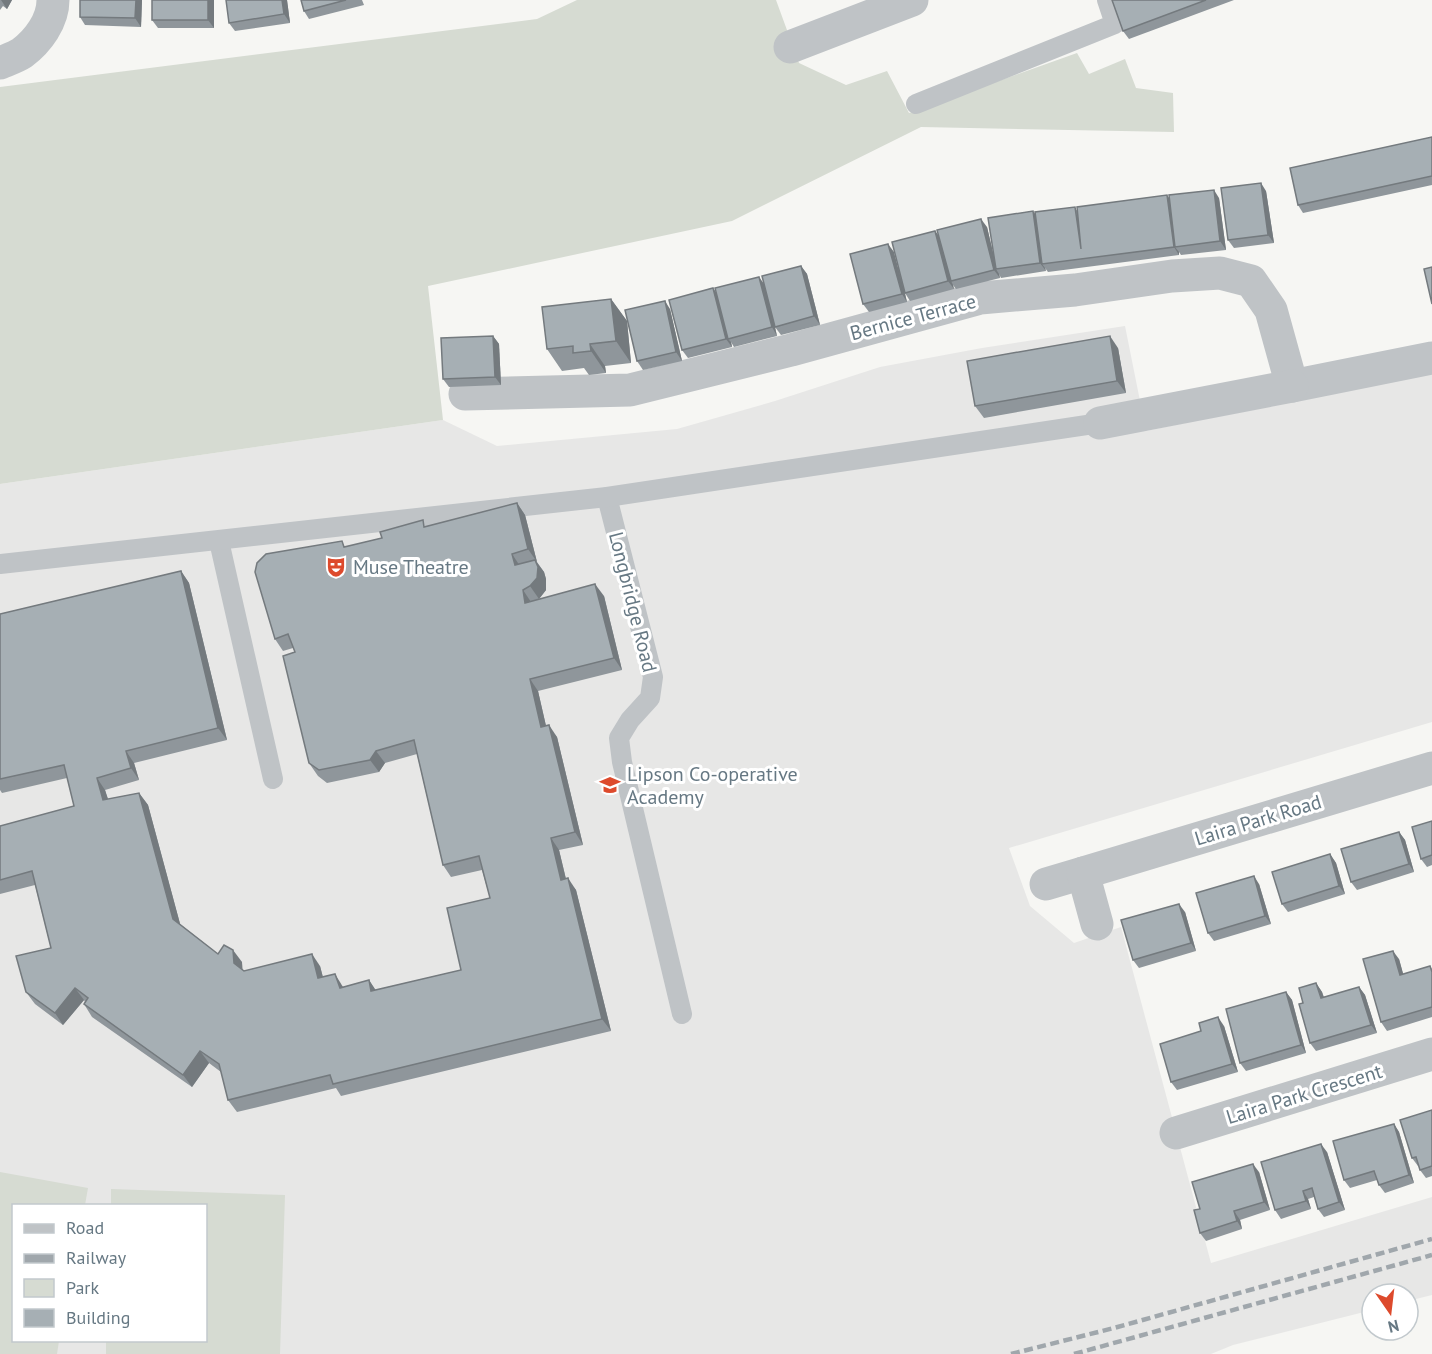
<svg xmlns="http://www.w3.org/2000/svg" width="1432" height="1354" font-family="'PT Sans',sans-serif">
  <rect width="100%" height="100%" fill="#f6f6f3"/>
  <!-- built -->
  <path fill="#e7e7e6" fill-rule="evenodd" d="M1125,326L1146,431L1432,372V722L1009,848L1030,906L1074,943L1121,927L1211,1263L1432,1197V1295L1408,1301V1294H1372V1310L1233,1345L1211,1354H0V484L443,420L497,446L677,429L775,401L880,367L982,348ZM14,1206H206V1340H14Z"/>
  <!-- green -->
  <g fill="#d6dbd2">
    <path d="M577,0H776L799,63L846,85L887,71L909,113L1077,53L1089,74L1125,59L1136,88L1173,93L1174,132L921,127L732,221L428,286L443,420L0,484V87L537,19Z"/>
    <path d="M0,1172L88,1188L85,1205L14,1206V1340L59,1341L57,1354H0Z"/>
    <path d="M111,1189L285,1195L280,1354H106V1341L206,1340V1206L111,1205Z"/>
  </g>
  <g fill="none" stroke-linecap="round" stroke-linejoin="round">
    <!-- lane -->
    <g stroke="#bfc3c6" stroke-width="20">
      <path d="M916,104L1115,24L1107,0"/>
      <path d="M607,497L653,677L650,698L630,720L619,738L622,762L682,1014"/>
      <path d="M219,541L273,779"/>
      <path d="M0,564L607,497L1100,423"/>
    </g>
    <!-- street -->
    <g stroke="#bfc3c6" stroke-width="33">
      <path d="M790,47L912,0"/>
      <path d="M0,63C7,60 16,57 22,53C38,41 53,21 53,0"/>
      <path d="M465,394L630,390L791,350L980,298L1075,290L1172,276L1220,273L1251,281L1271,310L1292,386L1432,358"/>
      <path d="M1100,423L1292,386"/>
      <path d="M1046,884L1083,873"/>
      <path d="M1097,924L1083,873L1432,768"/>
      <path d="M1176,1133L1432,1054"/>
    </g>
    <!-- rail -->
    <g stroke="#a0a7ac" stroke-width="4.5" stroke-dasharray="9 4.5" stroke-linecap="butt">
      <path d="M1011,1354L1114,1328L1432,1239"/>
      <path d="M1074,1354L1432,1255"/>
    </g>
  </g>
  <!-- wall -->
  <g fill="#8f969b">
    <path d="M0,0H12L7,9L3,6L0,10Z"/>
    <path d="M80,0H142L141,27L85,25L80,17Z"/>
    <path d="M214,0V28H158L152,20Z"/>
    <path d="M287,0L290,23L235,31L229,23Z"/>
    <path d="M301,0H362L364,5L309,19L304,11Z"/>
    <path d="M1112,0H1234L1129,39L1123,31Z"/>
    <path d="M1432,137V185L1303,213L1298,205Z"/>
    <path d="M1266,191L1274,243L1234,248L1228,240Z"/>
    <path d="M1219,198L1226,250L1181,255L1179,252V255L1048,272L1045,268L1046,271L1001,278L999,274L1000,278L956,289L953,285L954,289L910,301L905,293L907,302L869,312L863,304L935,231L939,236L987,227L993,253L1036,215L1169,199Z"/>
    <path d="M801,266L807,274L820,325L781,335L775,327L777,336L734,347L731,342L732,347L688,358L682,350L713,288L716,293L764,284Z"/>
    <path d="M611,299L627,321L631,363L605,366L606,373L589,375L584,368L562,371L547,349Z"/>
    <path d="M670,309L682,361L643,370L637,361Z"/>
    <path d="M493,336L499,344L501,385L449,387L443,379Z"/>
    <path d="M1118,348L1126,393L984,418L975,406Z"/>
    <path d="M517,503L525,515L537,562L544,572L546,579V590L539,599L535,601L604,596L622,670L538,691L546,726L557,737L583,845L559,850L566,879L576,890L611,1031L341,1096L336,1088L237,1112L228,1100L221,1072L209,1063L192,1087L92,1017L84,1004L85,1002L84,1000L63,1025L35,1004L26,992L51,948L35,885L0,894V826L74,806L67,778L2,793L0,790V614L181,571L189,583L227,740L134,763L139,780L105,790L108,799L139,793L148,805L180,924L218,954L242,962V970L244,971L320,966L323,977L343,987L369,980L375,990L461,970L490,898L482,870L451,877L443,865L417,754L385,763L379,772L327,783L318,776L309,763L295,652L293,648L283,651L275,639L346,547Z"/>
    <path d="M1432,821V865L1427,867L1421,859Z"/>
    <path d="M1399,832L1405,840L1414,872L1357,890L1351,882Z"/>
    <path d="M1330,854L1336,863L1345,894L1288,912L1282,904Z"/>
    <path d="M1259,884L1271,924L1214,941L1208,933Z"/>
    <path d="M1185,912L1196,951L1139,968L1133,960Z"/>
    <path d="M1399,959L1403,974L1430,966L1432,969V1017L1387,1031L1381,1022Z"/>
    <path d="M1316,983L1322,992L1324,997L1359,987L1365,995L1377,1033L1316,1051L1310,1043L1303,1003Z"/>
    <path d="M1286,992L1292,1000L1306,1053L1246,1071L1240,1063Z"/>
    <path d="M1224,1026L1238,1072L1177,1090L1171,1082L1201,1031Z"/>
    <path d="M1432,1110V1176L1426,1178L1420,1170L1419,1166H1418L1412,1158Z"/>
    <path d="M1394,1124L1399,1132L1414,1183L1385,1193L1379,1185L1377,1180L1350,1188L1344,1180Z"/>
    <path d="M1327,1152L1345,1210L1324,1217L1318,1209L1314,1197L1308,1199L1311,1209L1281,1219L1275,1210Z"/>
    <path d="M1259,1172L1270,1210L1240,1220L1242,1229L1206,1241L1200,1233V1209Z"/>
  </g>
  <!-- shaded-wall -->
  <g fill="#747a7e">
    <path d="M1,0H12L7,9Z"/>
    <path d="M136,0H142L141,27L135,18Z"/>
    <path d="M208,0H214V28L208,20Z"/>
    <path d="M282,0H287L290,23L284,14Z"/>
    <path d="M1261,183L1266,191L1274,243L1268,235Z"/>
    <path d="M1214,190L1219,198L1226,250L1220,241Z"/>
    <path d="M1167,195L1173,203L1175,247L1179,252V255L1174,247Z"/>
    <path d="M1033,211L1039,219L1042,264L1045,268L1046,271L1040,263Z"/>
    <path d="M981,219L987,227L997,269H996L999,274L1000,278L994,270Z"/>
    <path d="M935,231L941,239L951,281L953,285L954,289L948,281Z"/>
    <path d="M888,244L894,252L907,302L902,294Z"/>
    <path d="M801,266L807,274L820,325L814,316Z"/>
    <path d="M759,277L765,285L777,336L772,327Z"/>
    <path d="M713,288L719,297L728,339L731,342L732,347L726,339Z"/>
    <path d="M611,299L627,321L631,363L616,341Z"/>
    <path d="M665,301L670,309L682,361L676,352Z"/>
    <path d="M493,336L499,344L501,385L495,377Z"/>
    <path d="M1110,336L1118,348L1126,393L1117,381Z"/>
    <path d="M590,344L605,366L606,373L591,351Z"/>
    <path d="M517,503L525,515L537,562L528,549Z"/>
    <path d="M512,554L520,566L515,565Z"/>
    <path d="M535,560L544,572L546,579V590L539,599L530,586Z"/>
    <path d="M181,571L189,583L227,740L218,728Z"/>
    <path d="M595,584L604,596L622,670L614,658Z"/>
    <path d="M523,590L531,602L525,603Z"/>
    <path d="M530,679L538,691L549,739L541,727Z"/>
    <path d="M549,725L557,737L583,845L575,832Z"/>
    <path d="M126,751L134,763L139,780L131,768Z"/>
    <path d="M376,751L385,763L379,772L370,760Z"/>
    <path d="M97,778L105,790L112,812L103,800Z"/>
    <path d="M139,793L148,805L182,931L173,919Z"/>
    <path d="M1399,832L1405,840L1414,872L1409,864Z"/>
    <path d="M551,838L559,850L569,892L561,880Z"/>
    <path d="M1330,854L1336,863L1345,894L1339,886Z"/>
    <path d="M1254,876L1259,884L1271,924L1265,916Z"/>
    <path d="M568,878L576,890L611,1031L602,1019Z"/>
    <path d="M1179,904L1185,912L1196,951L1191,943Z"/>
    <path d="M233,950L242,962L243,975L234,963Z"/>
    <path d="M1393,951L1399,959L1406,984L1400,975Z"/>
    <path d="M312,954L320,966L326,990L318,978Z"/>
    <path d="M335,974L343,987L340,988Z"/>
    <path d="M369,980L377,992L371,991Z"/>
    <path d="M1316,983L1322,992L1326,1006L1321,998Z"/>
    <path d="M1359,987L1365,995L1377,1033L1371,1025Z"/>
    <path d="M75,988L84,1000L63,1025L55,1013Z"/>
    <path d="M1286,992L1292,1000L1306,1053L1301,1045Z"/>
    <path d="M1218,1017L1224,1026L1238,1072L1232,1064Z"/>
    <path d="M200,1051L209,1063L192,1087L183,1075Z"/>
    <path d="M1394,1124L1399,1132L1414,1183L1409,1175Z"/>
    <path d="M1321,1144L1327,1152L1345,1210L1339,1202Z"/>
    <path d="M1253,1164L1259,1172L1270,1210L1264,1202Z"/>
    <path d="M1303,1191L1308,1199L1311,1209L1306,1201Z"/>
    <path d="M1234,1211L1240,1220L1242,1229L1237,1221Z"/>
  </g>
  <!-- building -->
  <g fill="#a6afb4" stroke="#747a7e" stroke-width="1.5">
    <path d="M80,0H136L135,18L80,17Z"/>
    <rect x="152" y="0" width="56" height="20"/>
    <path d="M226,0H282L284,14L229,23Z"/>
    <path d="M301,0H346L304,11Z"/>
    <path d="M1112,0H1206L1123,31Z"/>
    <path d="M1432,137V176L1298,205L1290,168Z"/>
    <path d="M1261,183L1268,235L1228,240L1221,188Z"/>
    <path d="M1214,190L1220,241L1175,247L1169,195Z"/>
    <path d="M1167,195L1174,247L1042,264L1035,212L1075,207L1081,249L1077,207Z"/>
    <path d="M1033,211L1040,263L996,269L988,218Z"/>
    <path d="M981,219L994,270L951,281L937,230Z"/>
    <path d="M935,231L948,281L905,293L892,242Z"/>
    <path d="M888,244L902,294L863,304L850,254Z"/>
    <path d="M801,266L814,316L775,327L762,276Z"/>
    <path d="M1432,267V304L1424,269Z"/>
    <path d="M759,277L772,327L728,339L715,288Z"/>
    <path d="M713,288L726,339L682,350L669,300Z"/>
    <path d="M611,299L616,341L590,344L591,351L573,353V346L547,349L542,307Z"/>
    <path d="M665,301L676,352L637,361L625,310Z"/>
    <path d="M493,336L495,377L443,379L441,338Z"/>
    <path d="M1110,336L1117,381L975,406L967,361Z"/>
    <path d="M517,503L528,549L512,554L515,565L535,560L538,567L537,578L530,586L523,590L525,603L595,584L614,658L530,679L541,727L549,725L575,832L551,838L561,880L568,878L602,1019L333,1084L330,1075L228,1100L219,1064L200,1051L183,1075L84,1004L88,998L75,988L55,1013L26,992L16,956L51,948L32,871L0,880V826L74,806L64,765L0,779V614L181,571L218,728L126,751L131,768L97,778L103,800L139,793L173,919L218,954L224,945L233,950L234,963L244,971L312,954L318,978L335,974L340,988L369,980L371,991L461,970L447,908L490,898L479,856L443,865L414,740L376,751L370,760L319,770L309,763L283,656L295,652L288,634L275,639L255,572L257,563L266,554L342,541L344,547L382,538L380,532L423,520L424,527Z"/>
    <path d="M1432,821V855L1421,859L1412,827Z"/>
    <path d="M1399,832L1409,864L1351,882L1341,849Z"/>
    <path d="M1330,854L1339,886L1282,904L1272,872Z"/>
    <path d="M1254,876L1265,916L1208,933L1196,893Z"/>
    <path d="M1179,904L1191,943L1133,960L1121,920Z"/>
    <path d="M1393,951L1400,975L1430,966L1432,972V1007L1381,1022L1363,959Z"/>
    <path d="M1316,983L1321,998L1359,987L1371,1025L1310,1043L1299,1004L1303,1003L1299,988Z"/>
    <path d="M1286,992L1301,1045L1240,1063L1226,1009Z"/>
    <path d="M1218,1017L1232,1064L1171,1082L1160,1044L1201,1031L1199,1023Z"/>
    <path d="M1432,1110V1166L1420,1170L1416,1157L1412,1158L1400,1120Z"/>
    <path d="M1394,1124L1409,1175L1379,1185L1374,1171L1344,1180L1333,1141Z"/>
    <path d="M1321,1144L1339,1202L1318,1209L1312,1188L1303,1191L1306,1201L1275,1210L1261,1162Z"/>
    <path d="M1253,1164L1264,1202L1234,1211L1237,1221L1200,1233L1194,1210L1200,1209L1192,1182Z"/>
  </g>
  <!-- icons -->
  <defs>
    <g id="theatre-bare" transform="scale(1.62)"><path d="M-5-5.5Q0-4 5-5.5V0Q5 5 0 6Q-5 5-5 0ZM-3.3-2.5H-1v1.5H-3.3ZM1-2.5H3.3v1.5H1ZM-2.8 1Q0 5.5 2.8 1Z" fill="#dd4a2c" stroke="#fff" stroke-width="2.5" paint-order="stroke"/></g>
    <g id="school-bare" transform="scale(1.62)"><path d="M0-5L7-2L0 1L-7-2ZM-4 1L0 2.5L4 1V4Q0 6-4 4Z" fill="#dd4a2c" stroke="#fff" stroke-width="2.5" paint-order="stroke"/></g>
  </defs>
  <g fill-rule="evenodd">
    <use href="#theatre-bare" x="336" y="567"/>
    <use href="#school-bare" x="610" y="785"/>
  </g>
  <g text-anchor="middle" dominant-baseline="central" stroke-width="6" stroke-linejoin="round" paint-order="stroke">
    <!-- street labels -->
    <g font-size="20" fill="#667883" stroke="#fff">
      <text transform="translate(913 317) rotate(-15)">Bernice Terrace</text>
      <text transform="translate(633 602) rotate(76)">Longbridge Road</text>
      <text transform="translate(1258 820) rotate(-17)">Laira Park Road</text>
      <text transform="translate(1304 1094) rotate(-17)">Laira Park Crescent</text>
    </g>
    <!-- poi labels -->
    <g font-size="20" fill="#667883" stroke="#fff" text-anchor="start">
      <text x="353" y="567">Muse Theatre</text>
      <text x="627" y="774">Lipson Co-operative<tspan x="627" dy="23">Academy</tspan></text>
    </g>
  </g>
  <!-- legend -->
  <rect x="12" y="1204" width="195" height="138" fill="#ffffff" stroke="#c2c9cd" stroke-width="1.5"/>
  <rect x="24" y="1224" width="30" height="9" fill="#bfc3c6" stroke="#c2c9cd" stroke-width="1.5"/>
  <text x="66" y="1234" font-size="18" fill="#667883">Road</text>
  <rect x="24" y="1254" width="30" height="9" fill="#a0a7ac" stroke="#c2c9cd" stroke-width="1.5"/>
  <text x="66" y="1264" font-size="18" fill="#667883">Railway</text>
  <rect x="24" y="1279" width="30" height="18" fill="#d6dbd2" stroke="#c2c9cd" stroke-width="1.5"/>
  <text x="66" y="1294" font-size="18" fill="#667883">Park</text>
  <rect x="24" y="1309" width="30" height="18" fill="#a6afb4" stroke="#c2c9cd" stroke-width="1.5"/>
  <text x="66" y="1324" font-size="18" fill="#667883">Building</text>
  <!-- north arrow -->
  <g transform="translate(1390 1312) rotate(166)"><circle r="28" fill="#ffffff" stroke="#c2c9cd" stroke-width="1.5"/>
  <path d="M0-4.5L10 22L0 15L-10 22Z" fill="#dd4a2c"/>
  <text y="-9" font-size="16" font-weight="bold" text-anchor="middle" fill="#667883">N</text>
  </g>
</svg>
